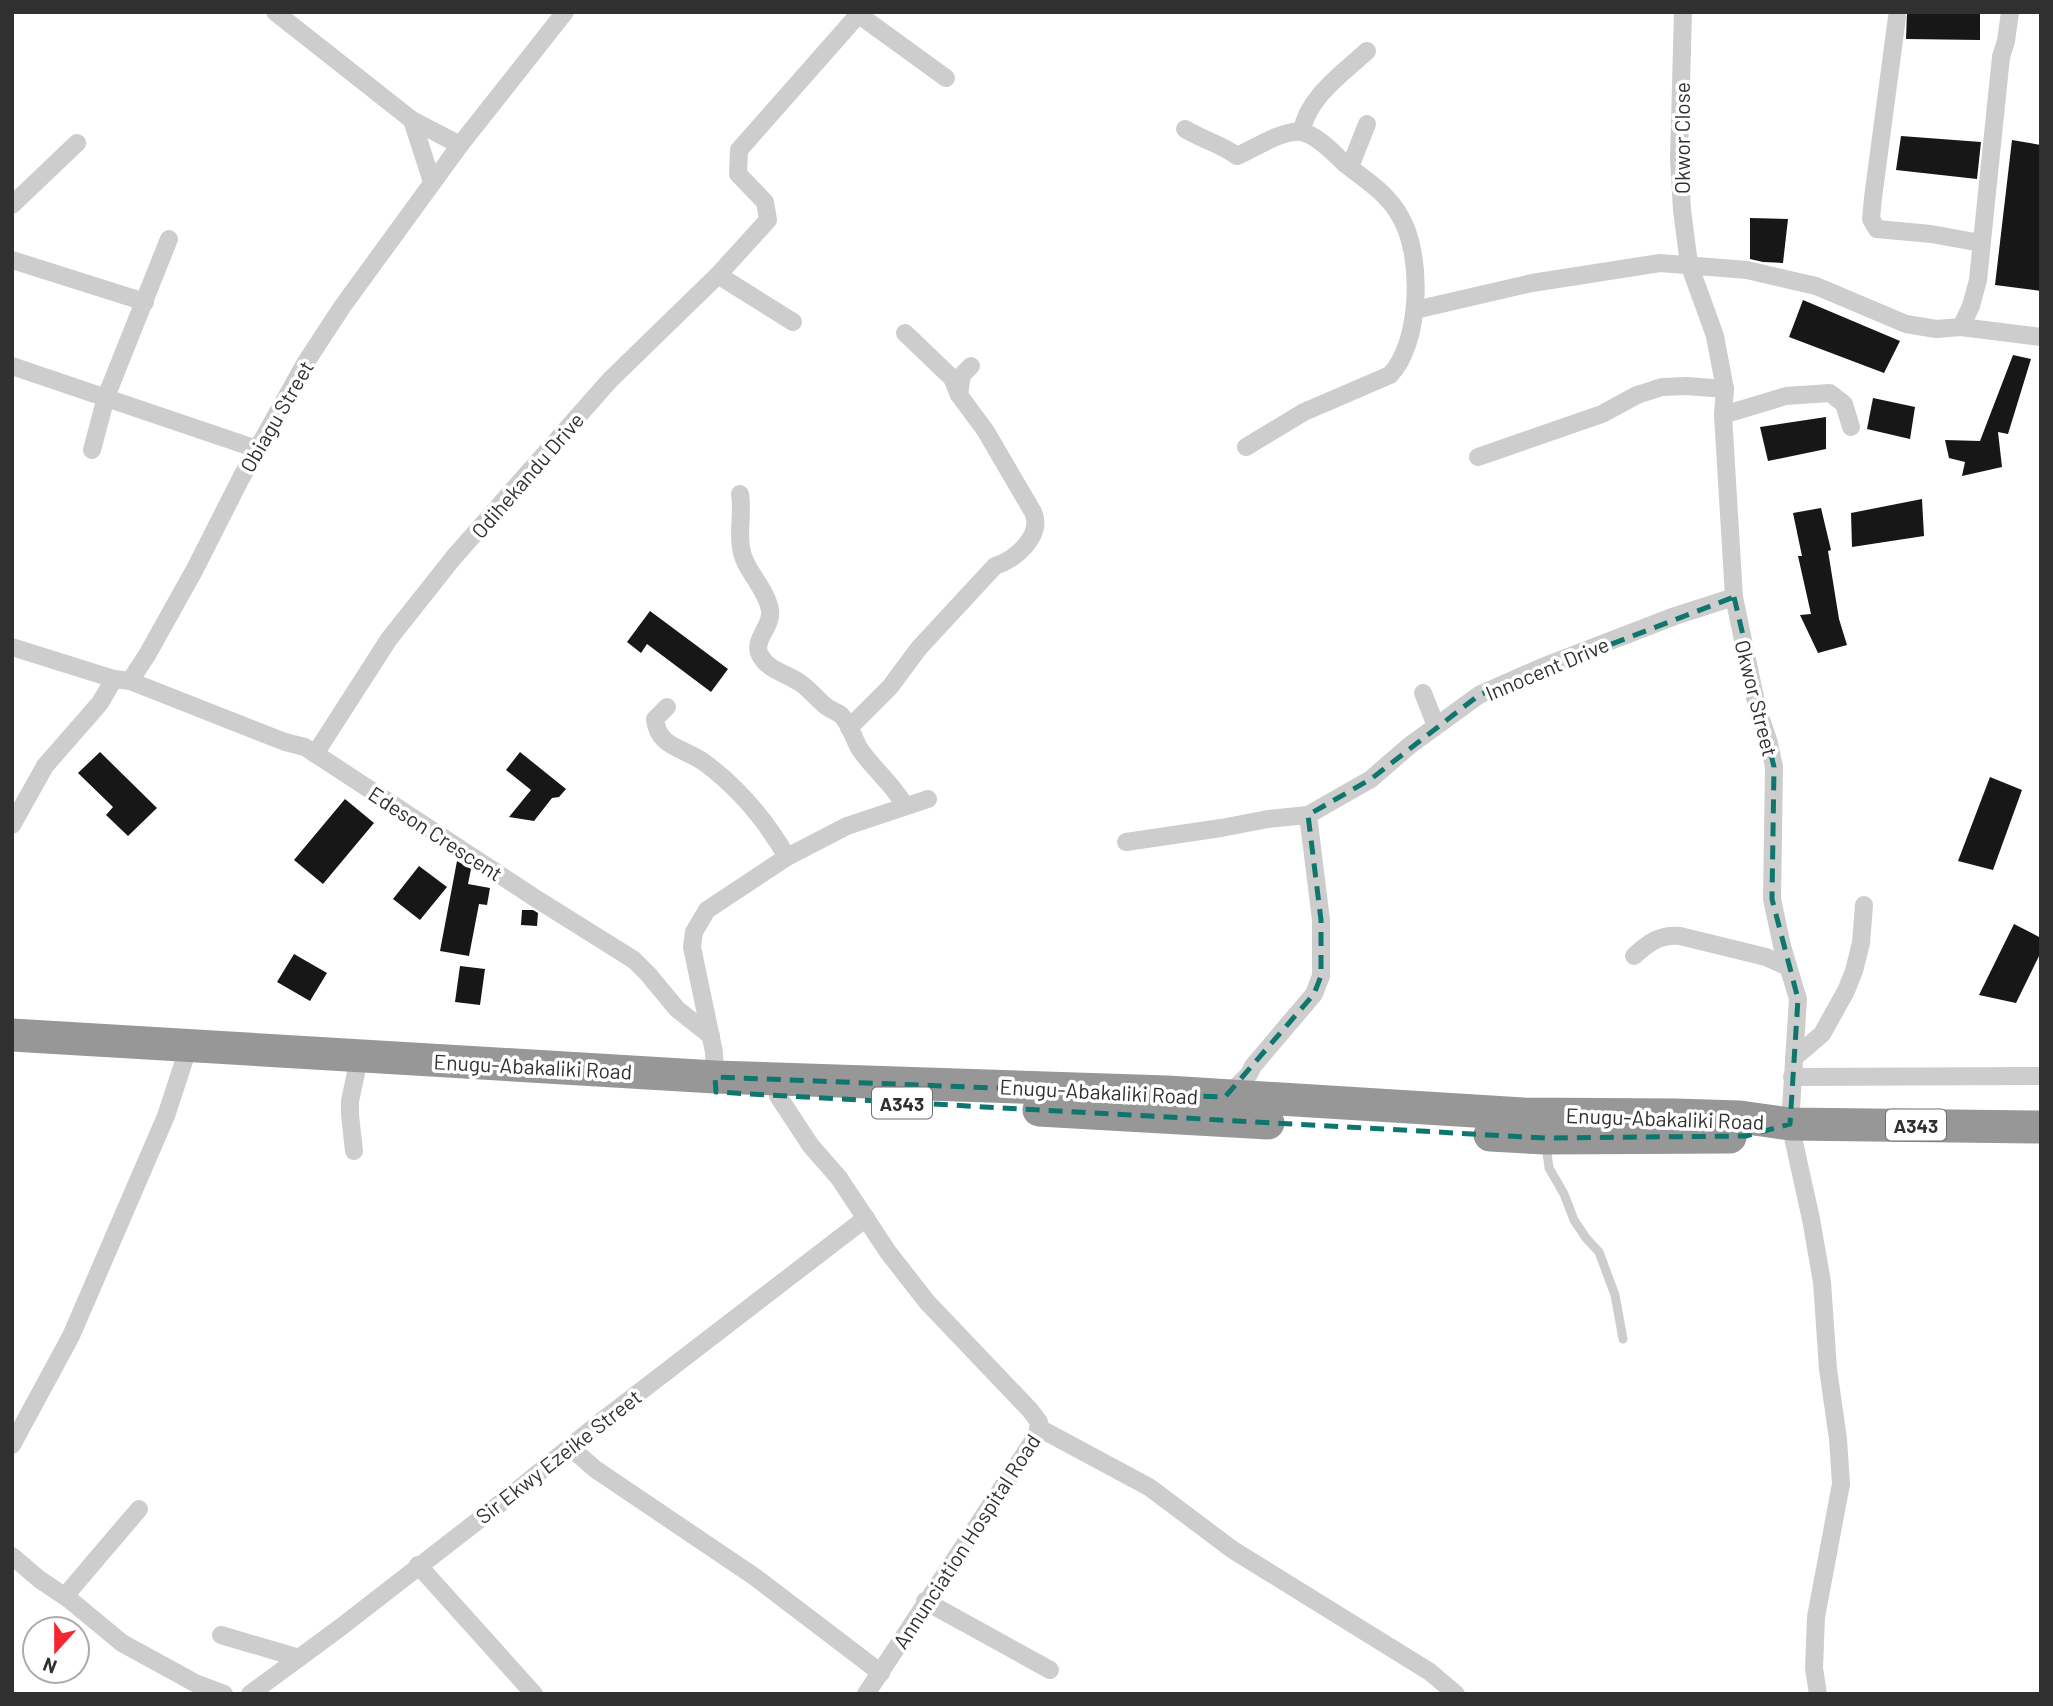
<svg xmlns="http://www.w3.org/2000/svg" width="2053" height="1706" font-family="Barlow,sans-serif">
  <rect width="100%" height="100%" fill="#fff"/>
  <!-- building -->
  <g fill="#171717">
    <path d="M1907,12H1980V40L1906,39Z"/>
    <path d="M1901,136L1981,142L1977,179L1896,170Z"/>
    <path d="M2012,140L2041,145V291L1995,285Z"/>
    <path d="M1750,218L1788,219L1783,263L1763,262L1750,259Z"/>
    <path d="M1803,300L1900,341L1884,373L1789,337Z"/>
    <path d="M2013,355L2031,359L2008,434L1998,432L2002,467L1962,476L1965,462L1949,458L1945,440L1980,441Z"/>
    <path d="M1873,398L1915,407L1910,439L1867,429Z"/>
    <path d="M1826,417V449L1768,461L1760,427Z"/>
    <path d="M1922,499L1924,536L1852,547L1851,513Z"/>
    <path d="M1821,508L1831,550L1828,551L1839,619L1847,645L1818,653L1800,615L1811,614L1798,556H1802L1793,513Z"/>
    <path d="M650,611L728,669L711,692L647,644L641,653L627,642Z"/>
    <path d="M100,752L157,808L128,836L106,815L113,807L78,773Z"/>
    <path d="M520,752L566,789L559,797L552,798L534,821L509,817L531,790L506,770Z"/>
    <path d="M1990,777L2022,790L1993,870L1958,861Z"/>
    <path d="M345,799L374,823L323,884L294,860Z"/>
    <path d="M457,861L471,869L468,884L490,888L487,905L479,904L469,956L440,951Z"/>
    <path d="M419,866L447,887L420,920L393,899Z"/>
    <path d="M522,910H533L538,913L537,926L521,925Z"/>
    <path d="M2014,924L2041,938V952L2016,1003L1979,995Z"/>
    <path d="M294,954L327,973L310,1001L277,982Z"/>
    <path d="M460,966L485,969L480,1005L455,1002Z"/>
  </g>
  <g fill="none" stroke-linecap="round" stroke-linejoin="round">
    <!-- lane -->
    <path stroke="#cdcdcd" stroke-width="9" d="M1546,1145L1549,1168L1564,1194L1574,1220L1586,1238L1599,1252L1615,1295L1623,1339"/>
    <!-- street -->
    <g stroke="#cdcdcd" stroke-width="18">
      <path d="M275,12L412,120L460,145"/>
      <path d="M855,12L946,78"/>
      <path d="M1683,12L1679,159L1682,210L1689,264L1715,336L1725,389L1723,415L1734,597L1757,707L1769,743L1774,767L1772,899L1782,946L1798,999L1790,1124L1811,1219L1822,1282L1828,1369L1838,1439L1841,1484L1816,1617L1814,1668L1818,1694"/>
      <path d="M1897,17L1873,198L1871,219L1877,229L1931,234L1981,243"/>
      <path d="M412,120L432,182"/>
      <path d="M1185,129C1203,140 1221,144 1237,156C1253,149 1284,129 1301,132C1316,134 1334,153 1344,163C1365,180 1388,193 1401,218C1423,256 1421,343 1390,375L1304,412L1246,447"/>
      <path d="M1302,131C1307,98 1343,73 1367,51"/>
      <path d="M1350,167L1367,124"/>
      <path d="M12,205L77,143"/>
      <path d="M12,260L145,302"/>
      <path d="M718,275L793,322"/>
      <path d="M1415,310L1532,283L1660,263L1747,270L1816,286L1906,324L1936,329L1961,327L2041,337"/>
      <path d="M1961,327L1971,306L1978,280L2001,57L2006,41L2010,12"/>
      <path d="M12,366L257,449"/>
      <path d="M959,395L962,375L971,366"/>
      <path d="M1723,415L1786,396L1830,393L1844,404L1851,427"/>
      <path d="M92,450L106,397L169,239"/>
      <path d="M1478,457L1602,414L1637,395L1662,387L1687,386L1725,389"/>
      <path d="M740,494C743,512 738,530 741,548C744,570 766,587 770,610C773,626 752,640 760,655C769,672 790,674 803,685C812,692 818,700 827,707C831,710 837,712 841,715C850,724 853,737 859,748C873,769 893,784 905,806"/>
      <path d="M12,647L114,679"/>
      <path d="M130,681L285,742L305,747L535,898L634,960L648,974L677,1009L711,1036"/>
      <path d="M1423,693L1436,726"/>
      <path d="M667,707L655,719C658,748 683,747 705,763C740,789 765,819 787,857"/>
      <path d="M849,728L890,687L919,648L995,566C1015,560 1044,535 1033,512L985,430L959,395L952,378L905,333"/>
      <path d="M315,754L389,639L454,557L610,380L718,275L768,220L765,202L738,174L739,150L858,15"/>
      <path d="M12,825L45,766L100,703L114,679L130,681L147,655L195,569L241,478L306,362L342,307L460,145L565,12"/>
      <path d="M1126,842L1221,828L1268,819L1308,815L1371,779L1409,746L1479,695L1540,668L1675,616L1734,597"/>
      <path d="M1634,956C1648,943 1660,934 1680,936L1766,957L1788,967"/>
      <path d="M1794,1058L1822,1034L1846,991L1854,971L1861,943L1864,905"/>
      <path d="M1792,1077L2041,1076"/>
      <path d="M715,1082L714,1052L692,947L694,932L707,910L787,857L847,826L928,799"/>
      <path d="M778,1096L811,1146L839,1178L888,1252L927,1302L1030,1410L1039,1422L1037,1435L866,1694"/>
      <path d="M1227,1096L1249,1074L1253,1066L1314,994L1321,976V920L1308,815"/>
      <path d="M354,1151L350,1115V1101L356,1073"/>
      <path d="M1039,1428L1149,1487L1233,1550L1430,1672L1456,1694"/>
      <path d="M12,1445L71,1336L166,1116L184,1061"/>
      <path d="M570,1447L595,1469L755,1577L881,1673"/>
      <path d="M12,1556L39,1579L70,1600L122,1643L195,1683L224,1694"/>
      <path d="M418,1565L534,1694"/>
      <path d="M65,1596L139,1509"/>
      <path d="M925,1601L1050,1670"/>
      <path d="M221,1635L299,1658"/>
      <path d="M250,1694L341,1627L520,1488L598,1424L866,1218"/>
    </g>
    <!-- highway -->
    <g stroke="#979797" stroke-width="33">
      <path d="M12,1035L715,1077L1167,1092L1523,1114L1675,1115L1740,1117L1790,1124L2041,1127"/>
      <path d="M1039,1110L1268,1123"/>
      <path d="M1490,1135L1545,1138L1730,1137"/>
    </g>
  </g>
  <!-- marked area -->
  <path fill="none" stroke="#0f766e" stroke-width="5" stroke-dasharray="14 9" stroke-linejoin="round" d="M1734,597L1774,767L1772,899L1798,999L1790,1124L1746,1136L1545,1138L716,1092L715,1077L1225,1097L1314,994L1321,976V920L1308,815L1371,779L1479,695Z"/>
  <g text-anchor="middle" dominant-baseline="central" stroke-width="7" stroke-linejoin="round" paint-order="stroke">
    <!-- shield labels -->
    <g fill="#fff" stroke="#6e6e6e" stroke-width="2">
      <rect x="872" y="1087.5" width="60" height="31" rx="5"/>
      <rect x="1886" y="1109.5" width="60" height="31" rx="5"/>
    </g>
    <g font-size="19" font-weight="bold" fill="#303030">
      <text x="902" y="1103">A343</text>
      <text x="1916" y="1125">A343</text>
    </g>
    <!-- street labels -->
    <g font-size="21" fill="#303030" stroke="#fff">
      <text transform="translate(1681 138) rotate(-90)">Okwor Close</text>
      <text transform="translate(276 416) rotate(-60)">Obiagu Street</text>
      <text transform="translate(527 475) rotate(-49)">Odihekandu Drive</text>
      <text transform="translate(1547 668) rotate(-23)">Innocent Drive</text>
      <text transform="translate(1757 698) rotate(76)">Okwor Street</text>
      <text transform="translate(436 833) rotate(33)">Edeson Crescent</text>
      <text transform="translate(533 1066) rotate(3)">Enugu-Abakaliki Road</text>
      <text transform="translate(1099 1091) rotate(3)">Enugu-Abakaliki Road</text>
      <text transform="translate(1665 1118) rotate(2)">Enugu-Abakaliki Road</text>
      <text transform="translate(558 1456) rotate(-38)">Sir Ekwy Ezeike Street</text>
      <text transform="translate(966 1541) rotate(-57)">Annunciation Hospital Road</text>
    </g>
  </g>
  <!-- border -->
  <rect width="2053" height="1706" fill="none" stroke="#303030" stroke-width="28"/>
  <!-- north arrow -->
  <g transform="translate(56 1650) rotate(201)"><circle r="33" fill="#ffffff" stroke="#acacac" stroke-width="2"/>
  <path d="M0-5L12 26L0 18L-12 26Z" fill="#f32732"/>
  <text y="-10" font-size="19" font-weight="bold" text-anchor="middle" fill="#303030">N</text>
  </g>
</svg>
